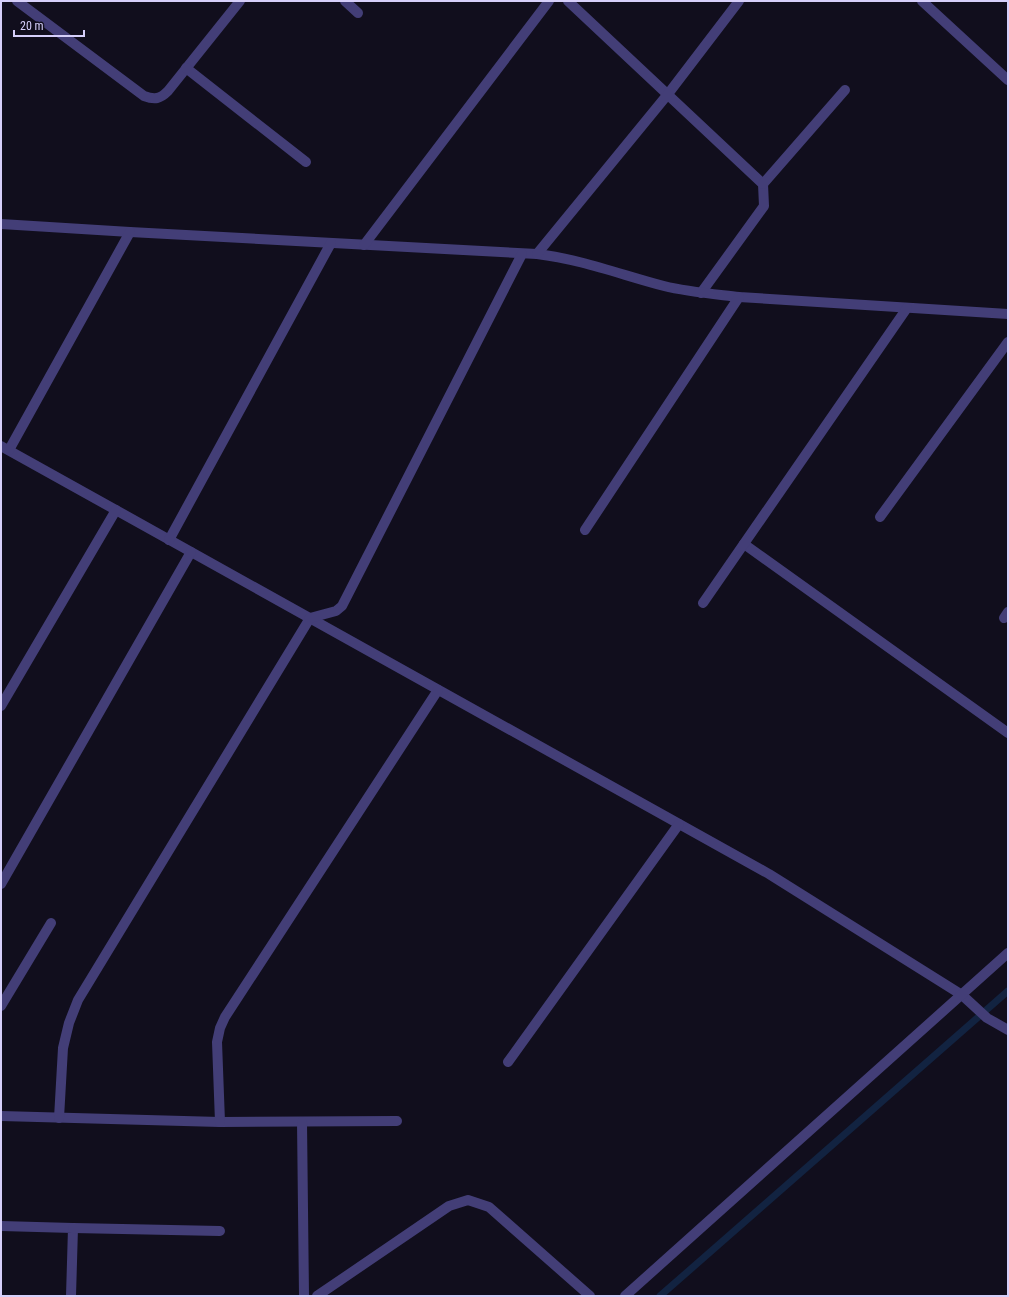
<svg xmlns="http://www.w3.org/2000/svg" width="1009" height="1297" font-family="'Roboto Condensed',sans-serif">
  <rect width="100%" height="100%" fill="#110e1d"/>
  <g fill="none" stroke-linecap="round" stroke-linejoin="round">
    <!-- stream -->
    <path stroke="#122341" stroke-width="7" d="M660,1296L1008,991"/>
    <!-- minor -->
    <g stroke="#433e77" stroke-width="10">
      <path d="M17,1L144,96C155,100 160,99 168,91L240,1"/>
      <path d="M345,1L358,13"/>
      <path d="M568,1L763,184L764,206L701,293"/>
      <path d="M922,1L1008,80"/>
      <path d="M186,68L306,162"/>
      <path d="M763,184L845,90"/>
      <path d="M1,224L130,232L537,254C580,259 622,275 664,286C688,292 714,294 739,297L1008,314"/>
      <path d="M364,245L549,1"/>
      <path d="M537,254L668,94L739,1"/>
      <path d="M1,446L769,874L962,995L987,1018L1008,1030"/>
      <path d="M9,450L130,232"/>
      <path d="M880,517L1008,342"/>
      <path d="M585,530L739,297"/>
      <path d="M169,540L331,243"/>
      <path d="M744,544L1008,733"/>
      <path d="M703,603L907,308"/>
      <path d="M1004,618L1008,612"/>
      <path d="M1,706L116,510"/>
      <path d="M1,884L191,552"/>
      <path d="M1,1006L51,923"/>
      <path d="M508,1062L679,824"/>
      <path d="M1,1116L220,1122L397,1121"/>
      <path d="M59,1118L63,1048L69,1023L78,1000L310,618L336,611L342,606L522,254"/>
      <path d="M220,1122L217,1042L220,1028L225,1017L438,690"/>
      <path d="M302,1122L304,1296"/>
      <path d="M1,1226L73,1228L71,1296"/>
      <path d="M73,1228L220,1231"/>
      <path d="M317,1296L449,1206L468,1200L489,1207L590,1296"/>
      <path d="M625,1296L1008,953"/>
    </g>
  </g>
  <!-- border -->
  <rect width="1009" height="1297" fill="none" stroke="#d6cffa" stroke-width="4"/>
  <!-- scale -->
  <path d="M14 30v6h70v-6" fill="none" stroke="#d6cffa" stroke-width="2"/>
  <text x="20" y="30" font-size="12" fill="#d6cffa" stroke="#110e1d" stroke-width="3" paint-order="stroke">20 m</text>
</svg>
